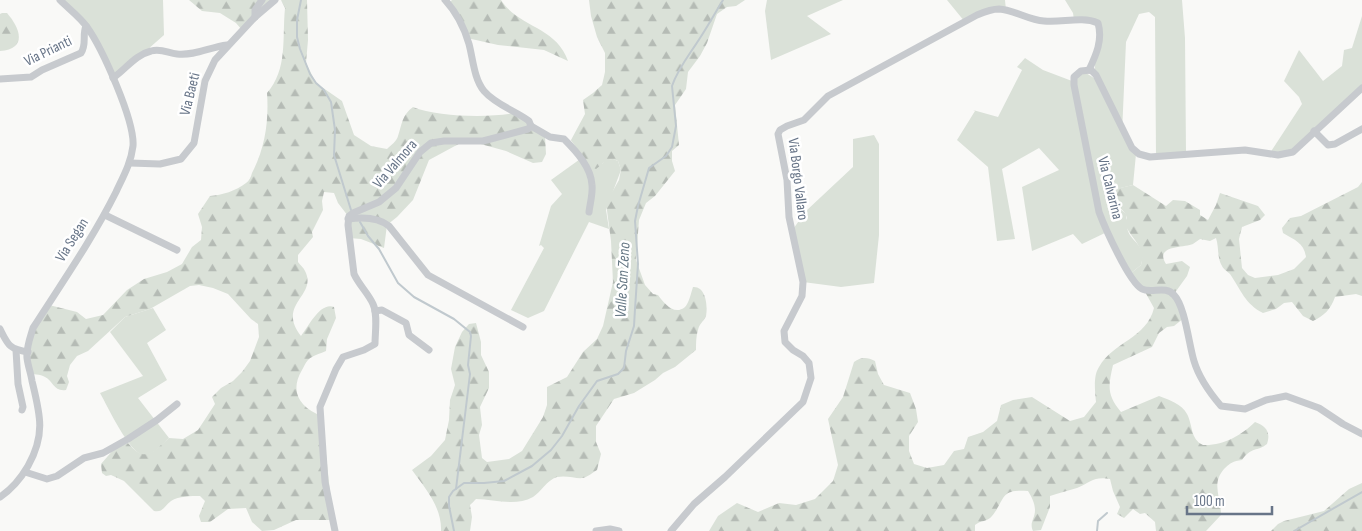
<svg xmlns="http://www.w3.org/2000/svg" width="1362" height="531" font-family="'Sofia Sans Condensed',sans-serif">
  <defs>
    <pattern id="forest-firs" width="22" height="20" patternUnits="userSpaceOnUse" patternTransform="scale(1.25)"><rect width="22" height="20" fill="#dae1d8"/><path d="M5 1l3.5 6h-7zM16 11l3.5 6h-7z" fill="#b5bbb5"/></pattern>
  </defs>
  <rect width="100%" height="100%" fill="#f9f9f7"/>
  <!-- grass -->
  <g fill="#dae1d8">
    <path d="M62,0H163L164,35L114,79L99,46Z"/>
    <path d="M767,0H843L807,16L831,34L771,60L765,11Z"/>
    <path d="M947,0H1005L1006,10L996,9L965,22Z"/>
    <path d="M1065,0H1182L1185,38L1186,153L1156,157L1155,17L1149,12L1139,14L1126,42L1122,133L1136,154L1133,185L1112,190L1111,201L1126,214C1127,219 1126,226 1128,231C1133,244 1147,245 1141,265L1130,274L1107,232L1082,244L1073,234L1032,251L1022,187L1059,170L1039,148L1002,169L1015,239L997,241L988,167L957,140L975,111L973,110L998,117L1022,70L1017,67L1025,58L1043,70L1072,81L1077,75L1086,73L1094,78L1098,23L1074,20L1073,13Z"/>
    <path d="M1362,16V88L1292,151L1270,153L1302,104L1299,97L1284,81L1299,50L1323,81L1342,66L1344,50L1352,48Z"/>
    <path d="M874,135L879,144V235L874,283L841,287L803,282L791,232L806,211L853,167V139Z"/>
    <path d="M583,157L602,164L606,160L613,159L618,161L621,170L606,210L609,229L589,222L544,311L528,318L511,310L544,248L541,245L539,246L551,206L562,194L551,180Z"/>
    <path d="M153,308L166,330L147,343L167,380L138,398L169,438C163,443 153,456 144,455C130,455 107,405 100,393L143,376L110,332L125,317Z"/>
  </g>
  <!-- forest -->
  <g fill="url(#forest-firs)">
    <path d="M189,0H274L242,30L236,23L220,13L202,11Z"/>
    <path d="M281,0H307L308,40L306,63L316,83L342,101L354,135L371,146L387,149C391,145 397,141 398,136C402,124 402,115 413,107C437,117 489,118 515,113L545,136L546,154L542,162L533,163L506,151L466,140L429,160L413,200L397,217L387,225L384,248L361,239L349,238L348,216L338,203L334,193L324,192L322,201L323,210L312,232L313,237L298,255V262C300,265 304,268 305,271C318,296 276,304 301,336C309,326 320,302 334,307L336,318L327,339L326,351C320,354 313,355 308,360C305,363 304,367 302,370C289,392 300,408 322,416L333,520H296L274,530L262,531L252,522L246,508L228,509L210,522H201L199,516L205,501L200,496C191,496 179,496 171,501C164,506 163,513 154,511L124,481L111,475L106,476L102,473L101,464L114,449L128,443C146,464 152,452 169,438L183,439L198,430L215,404L212,397L221,388L233,381L242,372L250,361L259,337L258,324L251,319L228,294L213,288L199,285L190,286L150,309L125,317L88,351L77,356L70,365L67,376L69,382L66,390C54,392 53,381 45,377C40,374 33,374 28,374L27,345L49,305L77,312L86,319L103,315L127,290L144,279L167,272L182,264L192,247L201,240L202,227L198,214L210,196C222,195 236,191 246,183C249,181 251,177 252,173C265,148 269,121 267,93C288,69 282,38 285,8Z"/>
    <path d="M452,0H501C519,28 556,26 568,61L544,50L498,45L467,38L448,4Z"/>
    <path d="M589,0H745L736,6L727,7L717,14L707,43L700,56L688,72L686,89L675,105L679,145L672,151V161L675,171L655,196L646,203L639,220L636,260L645,285L653,294L658,295C664,303 674,316 685,307C689,303 691,293 693,287C706,286 708,306 706,316C704,321 699,324 698,330C696,336 696,343 696,350L675,367L663,373L655,380L634,393L614,399L596,426V442L601,454L597,470C593,472 588,477 583,478C576,479 567,475 557,477C547,480 541,492 533,497C515,507 494,499 476,499L470,505L472,517L470,531H441C442,507 425,488 412,470L431,456L445,440L449,420L450,400L455,385L451,369L455,347L462,332L469,324L476,323L481,342V355L489,372V388L480,407L482,425L479,435L482,458L487,462L509,459L522,451L543,417L547,405V387L567,377L583,352L597,339L603,326L613,282L611,241L606,203L619,180L621,170L618,161C608,156 603,164 596,169L589,166L571,140L585,114L583,100L593,93L602,85L605,72V53L597,37L591,16Z"/>
    <path d="M2,13H7C20,28 28,49 0,51V14Z"/>
    <path d="M1362,182V296L1356,294L1335,297C1331,309 1324,316 1313,321L1303,316L1292,302L1284,303L1276,309L1263,313C1245,304 1241,290 1230,274C1227,271 1223,269 1222,266C1217,258 1219,247 1216,238L1210,241L1200,239C1199,240 1194,243 1193,244C1184,248 1154,245 1166,264L1182,261L1190,267L1187,276L1174,294L1184,318L1174,326L1167,327L1159,333L1152,347L1113,365C1108,387 1107,395 1121,412L1159,396C1169,400 1182,404 1187,414C1193,425 1190,439 1203,445C1223,446 1242,435 1255,422C1266,426 1271,432 1267,444C1257,452 1252,446 1242,460C1233,461 1230,463 1224,469C1211,484 1221,497 1221,515L1206,531H1156L1155,522L1145,513L1140,514L1133,509L1124,518L1117,514L1120,507L1113,491L1110,479C1094,476 1091,482 1077,488C1068,491 1058,493 1050,496V507L1041,530L1033,531C1029,522 1035,519 1035,510C1035,503 1031,496 1028,491C999,489 1006,499 992,516C987,522 981,520 975,525V531H709L718,516L737,503L758,512L779,503L796,505L815,499L833,481L838,465L828,419L843,397L854,362C861,357 867,357 875,361L878,374L884,385L910,393L916,409L918,422L909,436V451L914,464L927,468L944,465L954,451L964,449L968,437L983,432L997,421L1001,405L1013,400L1032,397L1070,421L1084,417L1096,402C1095,391 1093,376 1099,367C1113,342 1147,338 1154,308L1144,290L1130,274L1141,265C1146,248 1132,239 1125,225V222L1127,218C1124,205 1106,205 1111,190L1133,185L1166,206L1173,200L1185,201L1200,210V215L1208,220L1216,205L1220,193L1258,206L1265,215L1260,220L1242,227L1239,239L1242,268L1248,275L1255,278L1278,275L1294,269L1306,257C1304,243 1295,240 1283,233L1282,228L1290,218L1301,216L1358,187Z"/>
    <path d="M1362,483V531H1271L1278,524L1284,521L1324,511L1349,489Z"/>
  </g>
  <g fill="none" stroke-linecap="round" stroke-linejoin="round">
    <!-- stream -->
    <g stroke="#c0c9ce" stroke-width="2">
      <path d="M301,0L297,20V37L300,49L310,74L316,83L324,90L331,102L335,130L334,155L351,210"/>
      <path d="M360,222L368,236L379,249L398,283L414,297L454,319L470,332L471,336L468,365L470,374L456,489"/>
      <path d="M454,531L449,506V497L453,491L464,483H484L504,481L532,466L551,450L562,436L579,406L597,381L618,374L624,368L626,351L634,326L635,309L638,264L635,221L638,206L649,168L666,156L672,147L676,126L672,86C678,68 690,54 700,38C708,26 715,13 723,0"/>
      <path d="M1097,531L1098,521L1107,513"/>
      <path d="M1294,531L1362,492"/>
    </g>
    <!-- minor -->
    <g stroke="#c7cace" stroke-width="7">
      <path d="M255,17V10L262,0"/>
      <path d="M113,78C126,69 135,55 151,51C161,48 168,53 177,54C195,56 210,47 227,45"/>
      <path d="M0,79L31,77L42,70L81,53C87,44 82,35 86,26"/>
      <path d="M1362,88L1293,152L1278,155L1245,150L1150,157L1139,154L1132,148L1096,75L1091,70L1081,71L1074,77V85L1099,212C1105,228 1129,282 1142,289C1151,294 1166,285 1174,295C1185,306 1189,345 1194,361C1199,378 1209,392 1221,406L1245,409L1266,400L1286,396L1319,408L1343,424L1362,434"/>
      <path d="M531,126L550,137L564,139C576,151 591,167 592,185C593,193 590,204 589,212"/>
      <path d="M1314,131L1328,145L1335,144L1362,129"/>
      <path d="M130,163L160,164L181,159L194,143L205,81L215,60L255,17L275,0"/>
      <path d="M105,215L177,250"/>
      <path d="M348,219C362,217 378,217 389,226L428,275L523,327"/>
      <path d="M375,311L382,310L406,323L409,335L429,350"/>
      <path d="M0,329C8,345 9,349 28,352"/>
      <path d="M16,350L18,384L23,407L22,410"/>
      <path d="M25,472L47,479L57,476L84,458L103,453L128,439L157,420L177,404"/>
      <path d="M0,497C12,489 21,478 28,466C46,434 40,414 32,381C31,374 28,366 27,358C26,348 30,338 33,328C61,284 92,240 116,192C123,177 131,163 133,146C135,121 102,48 87,27C80,17 69,9 60,0"/>
      <path d="M335,531L325,482L320,407L336,369L343,357L364,350L375,344C375,332 378,315 373,304C368,293 359,285 354,274L348,225L349,216L353,213L379,202L396,188L420,152L431,143L444,141H483L528,129L531,126L529,121C516,111 496,105 484,91C474,79 473,59 469,44C464,27 457,13 445,0"/>
      <path d="M596,531L610,529L619,531"/>
      <path d="M671,531L694,504L725,477L803,402L811,378L809,363L803,356L793,350L785,342L784,331L802,296L803,282L789,217L787,180L778,134L780,130L787,126L804,120L828,96L977,15C984,12 991,9 999,9C1015,10 1028,20 1044,21C1062,23 1081,16 1098,23C1103,40 1096,55 1089,70"/>
    </g>
  </g>
  <g text-anchor="middle" dominant-baseline="central" stroke-width="5" stroke-linejoin="round" paint-order="stroke">
    <!-- street labels -->
    <g font-size="15" fill="#687588" stroke="#fff">
      <text transform="translate(48 51) rotate(-26)">Via Prianti</text>
      <text transform="translate(190 94) rotate(-76)">Via Baeti</text>
      <text transform="translate(395 164) rotate(-49)">Via Valmora</text>
      <text transform="translate(798 179) rotate(83)">Via Borgo Vallaro</text>
      <text transform="translate(1110 188) rotate(76)">Via Calvarina</text>
      <text transform="translate(72 240) rotate(-58)">Via Segan</text>
    </g>
    <!-- water labels -->
    <g font-size="16" font-style="italic" fill="#647683" stroke="#fff">
      <text transform="translate(623 280) rotate(-87)">Valle San Zeno</text>
    </g>
  </g>
  <!-- scale -->
  <path d="M1187 506v8h85v-8" fill="none" stroke="#687588" stroke-width="2.5"/>
  <text x="1194" y="506" font-size="15" fill="#687588" stroke="#ffffff" stroke-width="4" paint-order="stroke">100 m</text>
</svg>
